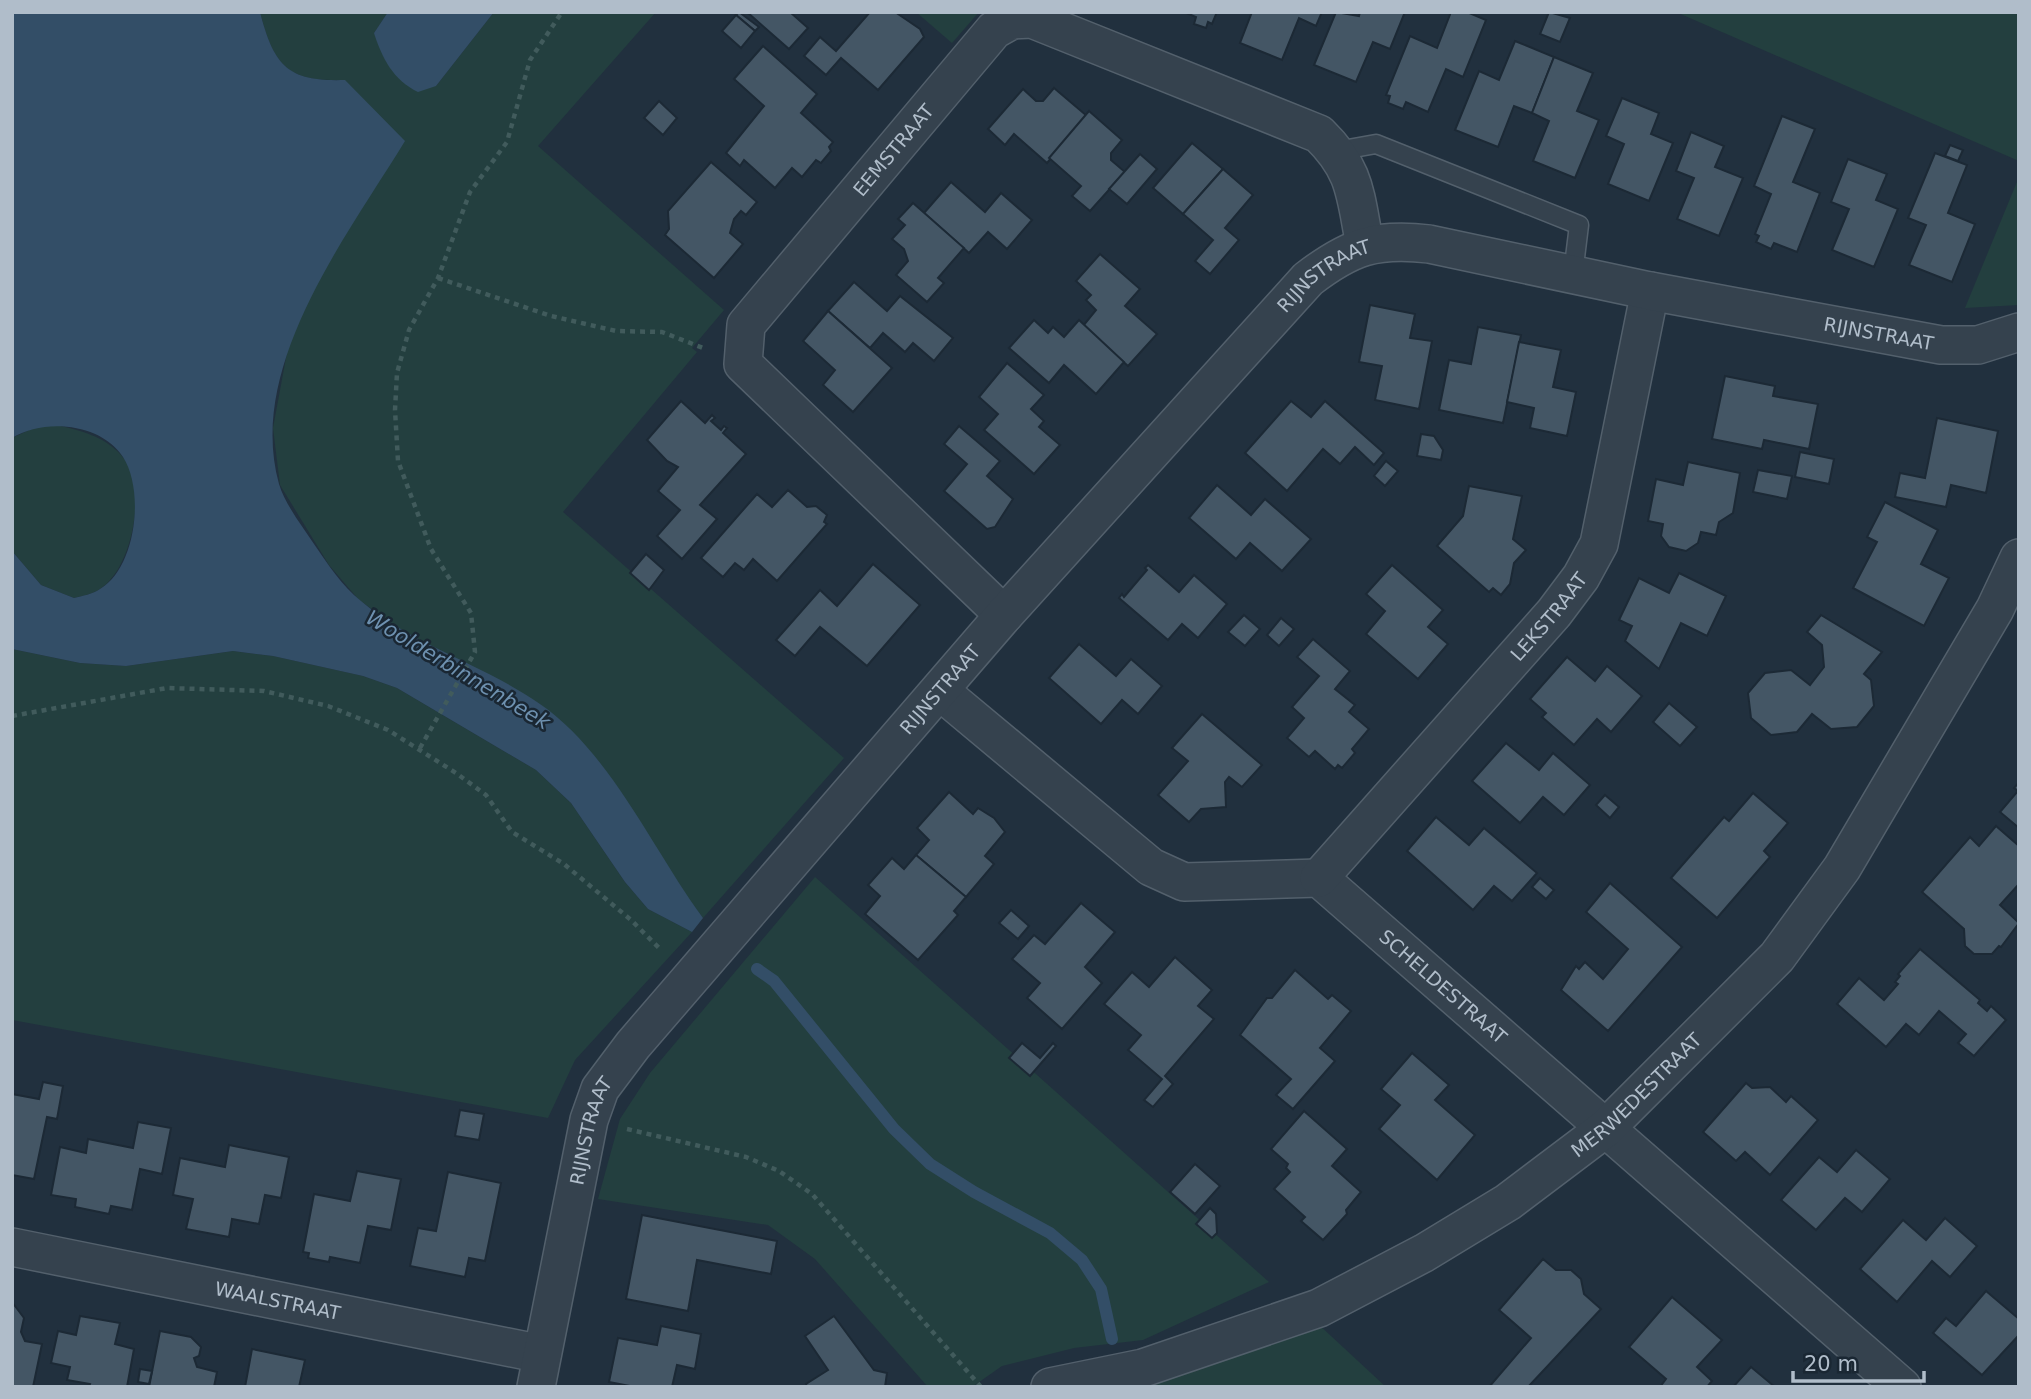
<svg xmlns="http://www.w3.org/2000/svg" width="2031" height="1399" font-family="'DejaVu Sans',sans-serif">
  <rect width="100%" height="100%" fill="#21303e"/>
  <!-- green -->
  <g fill="#233f3f">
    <path d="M260,12H388L374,33L436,86L494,12H656L538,146L724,310L692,348L697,352L563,512L844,758L703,918L540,704L400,629L359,600L329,565L280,485L273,428L288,347L307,302L345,80C288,82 274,67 260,12Z"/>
    <path d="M916,12H979L952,43Z"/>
    <path d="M1676,12H2019V161Z"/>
    <path d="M2019,177V305L1965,308Z"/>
    <path d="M57,425C81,431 104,436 121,455C149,484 133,568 100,589C93,594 82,596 74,598L41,585L12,551V438L38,426Z"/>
    <path d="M12,649L80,663L126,666L233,651L273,656L363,676L397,688L536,770L571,803L625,882L648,909L692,932L575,1060L548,1118L12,1020Z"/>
    <path d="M815,877L1269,1282L1143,1340L1074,1348L1002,1366L972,1387H928L815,1259L768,1225L598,1199L620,1119L650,1073Z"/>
    <path d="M1317,1323L1386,1387H1149L1251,1346Z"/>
  </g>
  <!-- water -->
  <g fill="#334e67">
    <path d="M12,12H260C274,66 288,82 345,80L405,141C347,236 246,366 279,484C285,504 302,526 314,544C327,563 342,586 361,601C414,646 483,664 540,704C610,752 653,850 703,918L692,932L648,909L625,882L571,803L536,770L397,688L363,676L273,656L233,651L126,666L80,663L12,649V551L41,585L74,598C82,596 93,594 100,589C136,568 145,491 123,457C101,423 44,418 12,438Z"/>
    <path d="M388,12H494L436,86L418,92C393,80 382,58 374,33Z"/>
  </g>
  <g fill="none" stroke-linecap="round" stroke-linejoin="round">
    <!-- stream -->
    <path stroke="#334e67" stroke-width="12" d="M757,969L774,981L894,1129L930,1164L974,1192L1050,1233L1082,1260L1101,1289L1112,1339"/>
  </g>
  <!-- building -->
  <g fill="#445665" stroke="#1c2935" stroke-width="2">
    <path d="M739,12L759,27L755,31L736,15Z"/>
    <path d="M747,12H790L808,28L789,49Z"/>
    <path d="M870,12H895L920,29L924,37L878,90L841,58L826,75L804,56L820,37L836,51Z"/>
    <path d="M1184,12H1217L1212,24L1208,22L1206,28L1194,24L1196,17Z"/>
    <path d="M1252,12H1322L1316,26L1299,18L1282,60L1240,43Z"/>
    <path d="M1336,12L1359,16L1360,12H1405L1390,49L1373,42L1356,82L1314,65Z"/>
    <path d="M1451,12H1467L1486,20L1463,77L1446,69L1428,112L1406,102L1403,109L1388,103L1390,96L1386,95L1410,36L1437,48Z"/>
    <path d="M1549,12L1570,18L1560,42L1540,34Z"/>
    <path d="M736,15L755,31L741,48L722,31Z"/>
    <path d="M1515,41L1554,57L1532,113L1514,106L1498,147L1455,130L1479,71L1499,80Z"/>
    <path d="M763,46L817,94L801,113L833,142L829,147L831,151L821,163L816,160L802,177L792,168L775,188L744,160L740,166L726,153L764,106L734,79Z"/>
    <path d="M1554,57L1593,73L1577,111L1599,120L1575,178L1533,161L1549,121L1532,113Z"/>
    <path d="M1054,88L1087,116L1047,163L1014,134L1005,145L988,129L1023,89L1036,101H1043Z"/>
    <path d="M1622,98L1659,113L1651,134L1673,143L1649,201L1608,184L1624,144L1606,136Z"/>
    <path d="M659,101L677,118L663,135L644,118Z"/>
    <path d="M1089,111L1122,140L1111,153V160L1125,172L1090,211L1072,196L1081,186L1049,158Z"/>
    <path d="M1782,116L1815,129L1793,182L1820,193L1797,252L1774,243L1771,249L1756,242L1759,236L1755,234L1771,194L1754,186Z"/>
    <path d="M1691,132L1724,146L1715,167L1743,178L1719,236L1677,219L1694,178L1676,171Z"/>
    <path d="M1192,143L1223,169L1183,214L1153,188Z"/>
    <path d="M1950,145L1963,150L1958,161L1945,156Z"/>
    <path d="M1935,153L1967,165L1948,213L1975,224L1952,282L1909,265L1926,225L1908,218Z"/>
    <path d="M1140,154L1157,169L1127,204L1109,189Z"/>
    <path d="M1848,159L1887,174L1876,200L1898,209L1874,267L1832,250L1849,209L1831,202Z"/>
    <path d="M711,162L757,202L746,215L741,211L734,219L730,233L743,244L714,278L665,235L669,229L668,211Z"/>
    <path d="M1223,169L1253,195L1225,228L1239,240L1210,274L1195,261L1213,240L1183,214Z"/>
    <path d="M951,182L985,212L1001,193L1032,220L1007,249L988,232L969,253L924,213Z"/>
    <path d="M913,203L964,248L938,278L944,283L927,302L896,275L908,261L904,249L892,239L905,225L898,219Z"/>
    <path d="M1100,254L1140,289L1125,306L1157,334L1128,366L1083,326L1096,310L1086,300L1091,295L1076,281Z"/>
    <path d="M854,282L887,311L900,296L953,338L934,361L913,343L905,352L883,333L870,348L828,311Z"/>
    <path d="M1370,305L1415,314L1410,338L1432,341L1419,409L1375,400L1382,366L1359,362Z"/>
    <path d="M828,311L892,368L853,412L823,385L835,370L803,341Z"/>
    <path d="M1034,320L1048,333L1053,327L1064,337L1079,320L1124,362L1096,394L1064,365L1049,383L1009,348Z"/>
    <path d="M1478,327L1521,335L1503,423L1439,410L1449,360L1471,364Z"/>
    <path d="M1519,342L1561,350L1553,387L1576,392L1567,436L1530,428L1534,408L1507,402Z"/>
    <path d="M1007,363L1044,395L1031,409L1044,421L1039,427L1060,445L1034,474L984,430L998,414L979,397Z"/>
    <path d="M1725,376L1775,386L1773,396L1818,404L1809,449L1764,440L1762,449L1712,439Z"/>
    <path d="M681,401L705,423L712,415L715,418L711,421L721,430L724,426L727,428L723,433L746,454L700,505L717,519L682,559L657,536L680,510L658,491L678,467L667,461L647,440Z"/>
    <path d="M1291,401L1311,417L1325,401L1384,453L1374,465L1355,447L1340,464L1323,449L1287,491L1245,453Z"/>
    <path d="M1937,418L1998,431L1986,493L1951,485L1946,507L1895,497L1900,473L1925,478Z"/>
    <path d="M959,426L1000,461L987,476L1013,499L995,527L987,529L944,491L967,464L944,444Z"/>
    <path d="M1421,434L1434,436L1443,450L1441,460L1417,456Z"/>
    <path d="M1800,452L1834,459L1829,484L1795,477Z"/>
    <path d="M1386,461L1398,471L1385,486L1374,476Z"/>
    <path d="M1688,462L1740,473L1733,513L1719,522L1716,535L1701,532L1698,543L1686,551L1669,547L1661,536L1663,524L1648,521L1656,479L1683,485Z"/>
    <path d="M1758,470L1792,476L1787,499L1753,492Z"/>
    <path d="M1217,485L1251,515L1265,499L1311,539L1282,571L1250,543L1236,559L1189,518Z"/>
    <path d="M1469,486L1522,496L1513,539L1526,550L1514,563L1510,584L1501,595L1493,588L1489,592L1437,546L1463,516Z"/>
    <path d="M788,490L807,507L816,506L827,515L824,522L827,524L777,581L753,559L744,570L735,563L723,577L701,558L757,494L772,507Z"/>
    <path d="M1885,502L1938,530L1921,564L1949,578L1924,626L1853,588L1877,542L1867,537Z"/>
    <path d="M646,554L664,570L649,590L630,573Z"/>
    <path d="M873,564L920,605L867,666L820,627L795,656L776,640L820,590L837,606Z"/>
    <path d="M1148,565L1179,592L1194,575L1227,604L1198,638L1182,624L1168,640L1119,598L1122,594L1124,597L1147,570L1145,568Z"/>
    <path d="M1392,565L1443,610L1428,627L1448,644L1418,679L1366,634L1385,611L1366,594Z"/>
    <path d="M1679,573L1726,596L1707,636L1681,623L1659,669L1625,641L1632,626L1619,620L1639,578L1669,593Z"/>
    <path d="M1244,615L1260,629L1245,646L1228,632Z"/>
    <path d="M1821,615L1882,652L1864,674L1871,680L1874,706L1857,727L1831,729L1812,714L1797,732L1771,735L1751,718L1748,693L1765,673L1791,670L1810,685L1824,667L1822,645L1807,632Z"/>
    <path d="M1281,618L1294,629L1279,646L1267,635Z"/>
    <path d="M1313,639L1350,671L1335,689L1355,705L1349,712L1369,729L1352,749L1355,753L1342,768L1338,765L1335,769L1315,751L1309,757L1287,738L1304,718L1292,707L1319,676L1297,657Z"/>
    <path d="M1079,644L1116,676L1131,659L1162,686L1138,714L1122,700L1101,724L1049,678Z"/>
    <path d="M1567,657L1595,681L1607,666L1642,696L1611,732L1597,719L1574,745L1542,717L1546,713L1530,699Z"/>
    <path d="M1669,703L1697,727L1680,746L1653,722Z"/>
    <path d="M1202,714L1262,765L1242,787L1229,777L1225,782L1226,807L1201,809L1189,822L1158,795L1188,761L1172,748Z"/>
    <path d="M1506,743L1539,770L1553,753L1590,785L1564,815L1543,797L1520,823L1472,781Z"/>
    <path d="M2019,782V828L2000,812L2018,791L2014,788Z"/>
    <path d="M949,792L973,814L978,808L994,818L1005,832L985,856L994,864L966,897L916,855L929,840L917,828Z"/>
    <path d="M1753,793L1788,823L1764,851L1770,857L1717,918L1671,878L1724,817L1729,821Z"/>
    <path d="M1605,795L1619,807L1610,818L1596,805Z"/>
    <path d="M1436,817L1469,845L1484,828L1537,873L1512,901L1494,886L1473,910L1407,851Z"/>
    <path d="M1996,826L2019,846V884L2000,905L2019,923L2001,947L1999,946L1992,954H1974L1965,946L1964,929L1922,892L1970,837L1979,846Z"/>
    <path d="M916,855L966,897L954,911L958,915L918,960L865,914L880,896L868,885L892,858L904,869Z"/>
    <path d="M1540,878L1554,890L1546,899L1532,887Z"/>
    <path d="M1610,883L1682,947L1608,1031L1561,990L1576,966L1579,969L1585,962L1603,979L1628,949L1586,912Z"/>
    <path d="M1081,903L1115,932L1085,967L1102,983L1062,1029L1027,998L1040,983L1012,959L1034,935L1045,944Z"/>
    <path d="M1011,910L1029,926L1018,939L999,923Z"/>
    <path d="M1920,949L1980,1000L1978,1003L1987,1011L1991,1006L2006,1020L1974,1056L1958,1043L1966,1034L1939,1011L1919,1035L1906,1024L1886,1047L1837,1004L1859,978L1884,1000L1898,984L1895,982L1900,976L1898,974Z"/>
    <path d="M1175,957L1212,990L1198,1006L1214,1019L1165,1076L1173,1084L1153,1107L1144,1100L1162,1079L1128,1050L1141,1035L1104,1004L1132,972L1149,987Z"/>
    <path d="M1295,970L1328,999L1332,995L1351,1011L1320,1048L1335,1061L1293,1109L1276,1095L1291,1079L1240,1035L1267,998H1272Z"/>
    <path d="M1022,1043L1040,1058L1053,1043L1056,1046L1030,1076L1009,1058Z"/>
    <path d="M1412,1053L1449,1085L1435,1100L1475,1135L1437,1180L1379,1129L1400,1105L1381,1089Z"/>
    <path d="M43,1082L63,1086L57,1119L47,1117L34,1179L12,1175V1094L39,1099Z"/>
    <path d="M1746,1083L1752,1088L1770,1087L1786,1102L1791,1096L1818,1120L1770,1175L1745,1152L1736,1161L1703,1132Z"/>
    <path d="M460,1110L484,1114L479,1140L455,1136Z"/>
    <path d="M1304,1111L1347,1149L1332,1166L1361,1192L1346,1210L1347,1214L1323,1240L1301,1221L1305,1217L1274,1189L1290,1172L1286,1168L1288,1164L1271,1149Z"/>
    <path d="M138,1122L171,1128L162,1174L140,1169L132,1210L111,1206L109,1214L75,1207L76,1199L51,1195L60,1147L86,1153L88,1139L133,1148Z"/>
    <path d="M229,1145L289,1157L281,1198L265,1195L259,1224L232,1219L229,1237L186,1229L193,1199L173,1195L180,1158L225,1167Z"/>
    <path d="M1856,1150L1890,1179L1862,1212L1845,1198L1816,1230L1781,1200L1819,1157L1837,1172Z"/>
    <path d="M1195,1164L1220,1186L1195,1214L1170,1192Z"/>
    <path d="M357,1171L401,1179L391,1230L368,1226L360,1263L330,1257L329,1262L308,1258L309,1253L303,1252L314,1194L350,1201Z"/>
    <path d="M448,1172L501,1183L485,1261L469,1258L465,1277L410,1266L418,1228L436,1231Z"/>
    <path d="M1210,1208L1216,1214L1217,1233L1212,1238L1196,1224Z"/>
    <path d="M642,1215L777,1241L771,1274L697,1260L688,1311L626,1299Z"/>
    <path d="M1945,1218L1977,1246L1950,1277L1932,1261L1897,1302L1860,1269L1903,1220L1926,1240Z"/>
    <path d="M1543,1259L1556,1270H1571L1581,1279L1584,1294L1601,1309L1528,1387H1489L1531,1338L1499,1310Z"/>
    <path d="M1986,1291L2019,1319V1335L1982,1375L1933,1333L1946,1318L1956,1326Z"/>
    <path d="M1672,1297L1722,1340L1697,1367L1712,1381L1707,1387H1660L1666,1379L1629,1347Z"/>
    <path d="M12,1302L24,1318L21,1332L25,1341L42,1344L33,1387L12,1386Z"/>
    <path d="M80,1316L120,1323L115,1344L134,1349L127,1387H89L90,1384L67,1380L70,1367L51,1363L58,1331L76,1335Z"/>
    <path d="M834,1316L874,1370L887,1373L885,1387H807L806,1384L828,1370L805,1336Z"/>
    <path d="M661,1326L701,1334L695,1369L677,1365L672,1387H635L609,1382L618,1338L657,1345Z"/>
    <path d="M160,1331L191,1337L201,1347L199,1356L194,1358L197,1367L217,1372L214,1387H149Z"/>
    <path d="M252,1349L305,1360L299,1387H245Z"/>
    <path d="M1751,1367L1775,1387H1733Z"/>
    <path d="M140,1369L152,1371L149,1384L138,1382Z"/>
  </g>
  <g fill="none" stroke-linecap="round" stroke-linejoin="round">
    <!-- service casing -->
    <g stroke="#53606c" stroke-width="21">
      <path id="service" d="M1337,151L1376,144L1579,225L1573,274"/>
    </g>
    <!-- minor casing -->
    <g stroke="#53606c" stroke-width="40">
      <g id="minor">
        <path id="s1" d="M1004,615L743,364L746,325L994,30L1012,20L1032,19L1319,134C1357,171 1355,196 1365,245"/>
        <path id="s2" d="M940,691L1151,867L1184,882L1319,878L1902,1387"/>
        <path id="s3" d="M1319,878L1554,613L1581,577L1599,544L1650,291"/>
        <path id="s4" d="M12,1247L542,1354"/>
        <path id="s5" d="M536,1387L589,1120L600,1089L633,1045L1004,615L1308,279C1351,246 1376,238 1429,244L1650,291L1941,345H1978L2019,332"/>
        <path id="s6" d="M1050,1387L1143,1368L1319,1308L1424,1253L1508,1202L1606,1128L1777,957L1842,868L1995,609L2019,558"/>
      </g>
    </g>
    <!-- path -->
    <g stroke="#415b5c" stroke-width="4.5" stroke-dasharray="5 5" stroke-linecap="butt">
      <path d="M438,278L551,316L616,331L662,332L703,348"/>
      <path d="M12,716L167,688L264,691L328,706L388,730L456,773L486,795L512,832L564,864L631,920L660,949"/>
      <path d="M420,748L475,652L471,613L431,549L398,461L395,410L397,373L409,330L438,278L470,192L507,142L530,60L562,12"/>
      <path d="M627,1129L746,1157L779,1171L812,1194L981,1387"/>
    </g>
    <!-- service -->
    <use href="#service" stroke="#35424e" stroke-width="18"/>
    <!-- minor -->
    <use href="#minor" stroke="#35424e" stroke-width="37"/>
  </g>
  <g text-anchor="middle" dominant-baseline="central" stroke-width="5" stroke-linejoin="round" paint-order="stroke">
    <!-- street labels -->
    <g font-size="19" fill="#b0bdca" stroke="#1a2733">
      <text stroke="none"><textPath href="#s1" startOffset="630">EEMSTRAAT</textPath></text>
      <text stroke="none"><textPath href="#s5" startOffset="1396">RIJNSTRAAT</textPath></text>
      <text stroke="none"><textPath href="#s5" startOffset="1970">RIJNSTRAAT</textPath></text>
      <text stroke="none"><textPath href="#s3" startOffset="348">LEKSTRAAT</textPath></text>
      <text stroke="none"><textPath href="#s5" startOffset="830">RIJNSTRAAT</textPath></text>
      <text stroke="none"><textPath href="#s2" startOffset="611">SCHELDESTRAAT</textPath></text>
      <text stroke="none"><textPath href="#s6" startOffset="665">MERWEDESTRAAT</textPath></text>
      <text stroke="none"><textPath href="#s5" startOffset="262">RIJNSTRAAT</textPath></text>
      <text stroke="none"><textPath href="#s4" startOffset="271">WAALSTRAAT</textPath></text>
    </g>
    <!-- water labels -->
    <g font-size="21" font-style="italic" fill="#6e91b0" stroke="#1a2733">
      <text transform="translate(458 670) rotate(31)">Woolderbinnenbeek</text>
    </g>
  </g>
  <!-- border -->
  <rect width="2031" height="1399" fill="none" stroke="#b0bdca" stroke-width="28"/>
  <!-- scale -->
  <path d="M1793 1371v10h131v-10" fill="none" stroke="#b0bdca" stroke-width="3.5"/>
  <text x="1804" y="1371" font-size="21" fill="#b0bdca" stroke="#1a2733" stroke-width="5" paint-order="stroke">20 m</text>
</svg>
